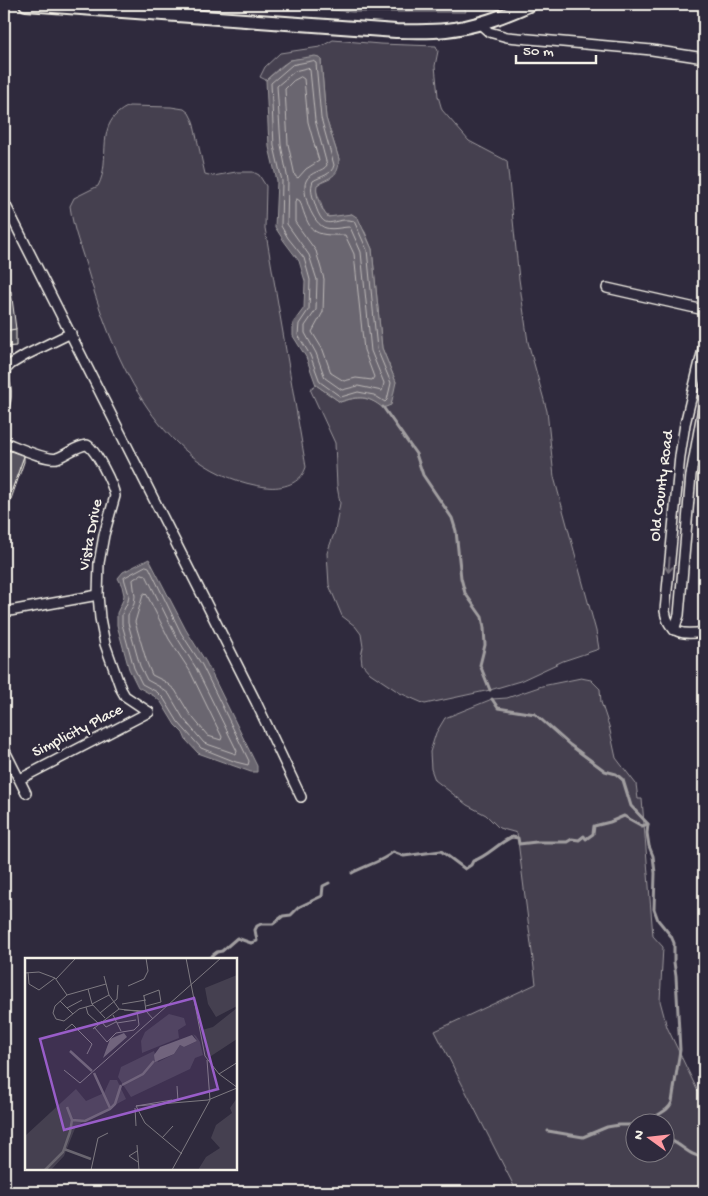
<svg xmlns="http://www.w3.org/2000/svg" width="708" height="1196" font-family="'Gochi Hand',sans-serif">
  <rect width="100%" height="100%" fill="#2f2a3d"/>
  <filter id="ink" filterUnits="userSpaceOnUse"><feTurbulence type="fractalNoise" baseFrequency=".02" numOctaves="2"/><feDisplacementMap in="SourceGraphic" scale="10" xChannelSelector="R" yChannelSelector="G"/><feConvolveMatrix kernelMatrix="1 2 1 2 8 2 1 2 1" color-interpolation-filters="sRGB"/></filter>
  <g filter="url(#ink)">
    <!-- green -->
    <g fill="#454050" stroke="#9c989c" fill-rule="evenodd">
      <path d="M275,4H463L466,12H352Z"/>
      <path d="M333,40L380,44L436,46L438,51L435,66L438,96L442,110L469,141L507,161L519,279L528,342L547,411L554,477L596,631L599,649L563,661L520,681L490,690L425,704L400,693L370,673L362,664L361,656L363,647L361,634L355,626L342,616L329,585L327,553L335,531L340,503L337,486L335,443L310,389L316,385L340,402C360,396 366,396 383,407L396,382L382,348L372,249L365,232L352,214L333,218L325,215L316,190V185L330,179L339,159L326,118L321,60C289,56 288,60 266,80L260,77L265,67L280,53L320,47Z"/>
      <path d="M129,106L171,107L184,109L189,113L193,121L205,174L213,176L236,172H253L259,175L266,186L265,228L306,467C301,484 282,489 266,487C161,473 115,362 88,272C82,251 73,229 70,206L74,198L98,186C113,158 92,123 129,106Z"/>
      <path d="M581,678L591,680L600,689L601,702L609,726L616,758L636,784L638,799H642L653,936L663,947L660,1001L667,1027L704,1104V1192H517L435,1031L536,984L517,833L499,828L486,815L467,805L435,780L431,769L430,752L436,733L445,718L492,699L507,698L542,686ZM636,1124H666V1154H636Z"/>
    </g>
    <!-- water -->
    <g fill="#6a6670" stroke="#a19ea0">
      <path d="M315,56L319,57L321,60L326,118L339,159C339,178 330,176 317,185C315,195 321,210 328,217L352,214L358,218L372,249L382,348L396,382L391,405L383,408C367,395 359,396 340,402L316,385L306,357L293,336V323L304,308L305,281L299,261L284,241L275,227L277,181L269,147L266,80L290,60Z"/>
      <path d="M149,559L186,630L206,662L257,766V772H251L198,753L186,740L183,733L175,725L161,702L154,696L138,687L129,669L117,625V613L123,600L124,595L122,586L118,578L123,572Z"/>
    </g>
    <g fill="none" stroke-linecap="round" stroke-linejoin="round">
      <!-- shore -->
      <g stroke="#bdb9b8" stroke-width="1">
        <path d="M313,61L316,63L321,118L334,165C332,175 321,176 313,181C310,189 312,194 314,201C325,238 332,215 354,221L367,250L377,349L391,383L387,400L385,402L374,395L358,392L341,397L320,382L310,355L298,335L299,324L309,309L310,280L304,258L288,238L281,226L282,181L274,146L271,83L292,65Z"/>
        <path d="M308,68L310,70L315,120L327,165C323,172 310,171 306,181C301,193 313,225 326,228C334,230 342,227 350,227L361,252L371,351L384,383L382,391L358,386L342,390L325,378L316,353L305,333V326L316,310L317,280L309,255L287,224L288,180L281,145L277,86L295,71Z"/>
        <path d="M301,77L304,79L308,122L319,161L306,169L298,178L295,176L288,144L285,89L293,81Z"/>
        <path d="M297,199L300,201C310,232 311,236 345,235L354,254L364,350L374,377L372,380L356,378L344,381L331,373L323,350L312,332L323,312L324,279L316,251L295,222V202Z"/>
        <path d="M146,566L149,567L181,633L202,665L249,761L248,765L236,762L201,748L178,722L164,699L157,692L142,684L134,668L122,624V614L128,601L129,595L124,578Z"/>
        <path d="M142,574L146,575L176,636L196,668L237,751L236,754L204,743L183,718L169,694L160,687L147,680L140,666L128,623V615L134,604L135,596L133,580Z"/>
        <path d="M145,593L147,595L169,639L190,671L222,737L221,740L208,736L189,713L175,690L164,681L152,675L147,663L135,622L143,595Z"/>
      </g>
      <!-- stream -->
      <g stroke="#a19ea0" stroke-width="3">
        <path d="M383,407L416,454L423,475L452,518L456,531L461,578L465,593L482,617L484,628L485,645L480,665L490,690"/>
        <path d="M492,699L498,708L535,714L570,745L605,771L616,774L623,780L631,806L648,824L647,833L649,846L653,856L655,873L654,909L658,920L671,936L674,943V962L676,976L680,1050L672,1102C668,1111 662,1112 655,1117L653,1122"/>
        <path d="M352,873C365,866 383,861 393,852L404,856L441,851L465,869L471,865L473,861C487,857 498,843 512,837L518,838L519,844L536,842H567L572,839L579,840L584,836L586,839L593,834L594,826L610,822L624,816L642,826L648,824"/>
        <path d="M203,960L208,959L217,952L222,951L237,938L251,943L257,941L255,930L257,926L261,924H273L283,916L291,915L299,907L322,896L323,886L329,883"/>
        <path d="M643,1124L653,1122L656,1124"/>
        <path d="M666,1130L670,1140C682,1145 691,1157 704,1157"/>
        <path d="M548,1131L583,1137L607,1127L619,1125H636"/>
      </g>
      <!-- street casing -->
      <g stroke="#f4f1e8" stroke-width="12">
        <g id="street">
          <path d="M480,24L489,32L507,37L652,50L704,58"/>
          <path d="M4,202L256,702L301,797"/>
          <path d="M607,288L704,310"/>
          <path d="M704,345L685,424L680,456L665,611C669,635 684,635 704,632"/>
          <path d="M4,371L11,364L26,355L71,333"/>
          <path d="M4,373L5,372C3,386 9,390 4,406"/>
          <path d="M4,442C15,446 47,461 57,458C68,454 76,446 87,445C96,450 113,484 115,496L104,535L99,563L98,595L100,618L105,644L121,689L125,696L149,712"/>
          <path d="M4,612L98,595"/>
          <path d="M674,630L679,615L691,475L704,402"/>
          <path d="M4,749L26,793"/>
          <path d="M20,779L149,712"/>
        </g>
      </g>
      <!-- secondary casing -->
      <g stroke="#f4f1e8" stroke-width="16">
        <path id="secondary" d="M26,4L396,31C413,31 430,32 446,30C476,27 504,16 531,4"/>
      </g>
      <!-- street -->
      <use href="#street" stroke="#2f2a3d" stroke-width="9"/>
      <!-- secondary -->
      <use href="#secondary" stroke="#2f2a3d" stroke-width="12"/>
    </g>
    <!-- wall -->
    <path fill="#4a4752" stroke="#f4f1e8" d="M4,246L7,266V283H4L5,292L16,329V346L4,347Z"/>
    <!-- shaded-wall -->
    <path fill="#3c3942" stroke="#f4f1e8" d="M24,456V462L4,519V512Z"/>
    <!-- building -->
    <g fill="#56525f" stroke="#f4f1e8">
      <path d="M4,246L7,266L4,267Z"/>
      <path d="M4,283L5,292L11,291L16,329L4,331Z"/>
      <path d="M5,449L24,456L4,512V451Z"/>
    </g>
    <!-- one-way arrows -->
    <defs><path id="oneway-shaft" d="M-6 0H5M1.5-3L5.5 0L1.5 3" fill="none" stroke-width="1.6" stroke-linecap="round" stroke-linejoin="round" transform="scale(1.25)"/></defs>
    <use stroke="#747079" href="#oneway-shaft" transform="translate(669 565) rotate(95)"/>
  </g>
  <g text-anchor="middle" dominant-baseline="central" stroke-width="4" stroke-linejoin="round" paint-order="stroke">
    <!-- street labels -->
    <g font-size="16" fill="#f4f1e8" stroke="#2f2a3d">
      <text transform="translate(663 486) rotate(-83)">Old County Road</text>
      <text transform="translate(92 535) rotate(-79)">Vista Drive</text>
      <text transform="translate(78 732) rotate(-27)">Simplicity Place</text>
    </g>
  </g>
  <!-- overview -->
  <g transform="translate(25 958)">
    <rect width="212" height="212" fill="#2f2a3d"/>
    <path d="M212,17V48L191,59L183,46L180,30ZM212,50V81L183,100L177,72L188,69ZM144,56L159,60L161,67L153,72L154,80L117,95L116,83L120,74ZM168,76L171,78L175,84L178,97L170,100L165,111L106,139L93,119L96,109L129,93L133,104L149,96L155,87L159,89L172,83ZM85,122H92L101,141L51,168L39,198L26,212H0V178L51,131L61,143L79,135ZM212,140V212H173L181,199L195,190L186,180L191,167L207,155L205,150Z" fill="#454050"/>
    <path d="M99,75L102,79L78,100L85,81ZM167,77L172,83L159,89L155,87L149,96L130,104L129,97L135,89Z" fill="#6a6670"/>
    <path fill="none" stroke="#6a6670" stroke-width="2.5" d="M45,93L67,113M69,115L85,150M97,127L118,116L129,103M42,149L47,162L45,174M47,162L60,163L85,151L90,146L96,127M39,191L66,201M20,212L38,194L45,174"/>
    <path fill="none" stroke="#7e7a81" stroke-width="1" d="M161,0L180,98L194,116L213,130M3,14L4,26L14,32L30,20M0,15L14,14L30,20L42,37M79,18L84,37L94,51M31,21L51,0M103,28L119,21L123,13L121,0M63,31L67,46L80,60M118,38L134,32L136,44L121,48M119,38L121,53L128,61M35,43L48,56M67,46L84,37M97,46L121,42M68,47L54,51L39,63L31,61L28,55L30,48L42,37L81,26M61,49L63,56L73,65M42,50L57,42M94,51L118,54L121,53L99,52M75,55L92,41L93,27M88,57L96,73M76,63L81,69L91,64M92,65L111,62M69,69L82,84L91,75L109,72L114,67L112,52M68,71L94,51M40,72L47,66L67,86L62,96M39,112L55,125L196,0M194,116L213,104M152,128L153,143M111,148L183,142L212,130M111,148L120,165L157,196M111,148L147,142M110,150L111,168M137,180L148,168M112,187L114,212M112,193L104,198L113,204M66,212L73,180L83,175M147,212L185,142L182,102"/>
    <path fill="#995dc9" fill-opacity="0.15" stroke="#995dc9" stroke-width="2.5" d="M169,40L193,131L39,172L15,81Z"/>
    <rect width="212" height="212" fill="none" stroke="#f4f1e8" stroke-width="2.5"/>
  </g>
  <!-- margin -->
  <rect width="708" height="1196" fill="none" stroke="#2f2a3d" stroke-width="20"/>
  <rect x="10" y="10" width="688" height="1176" fill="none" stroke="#f4f1e8" stroke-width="2" filter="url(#ink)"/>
  <!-- north arrow -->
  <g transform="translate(650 1138) rotate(285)"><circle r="24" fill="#2f2a3d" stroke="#7e7a81"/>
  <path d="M0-4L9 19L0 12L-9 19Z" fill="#ff9aa2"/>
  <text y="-8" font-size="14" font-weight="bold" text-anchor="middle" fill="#f4f1e8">N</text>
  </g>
  <!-- scale -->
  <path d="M516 55v8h80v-8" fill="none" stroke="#f4f1e8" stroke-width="2.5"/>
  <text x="523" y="55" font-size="15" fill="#f4f1e8" stroke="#2f2a3d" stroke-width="4" paint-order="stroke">50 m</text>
</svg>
